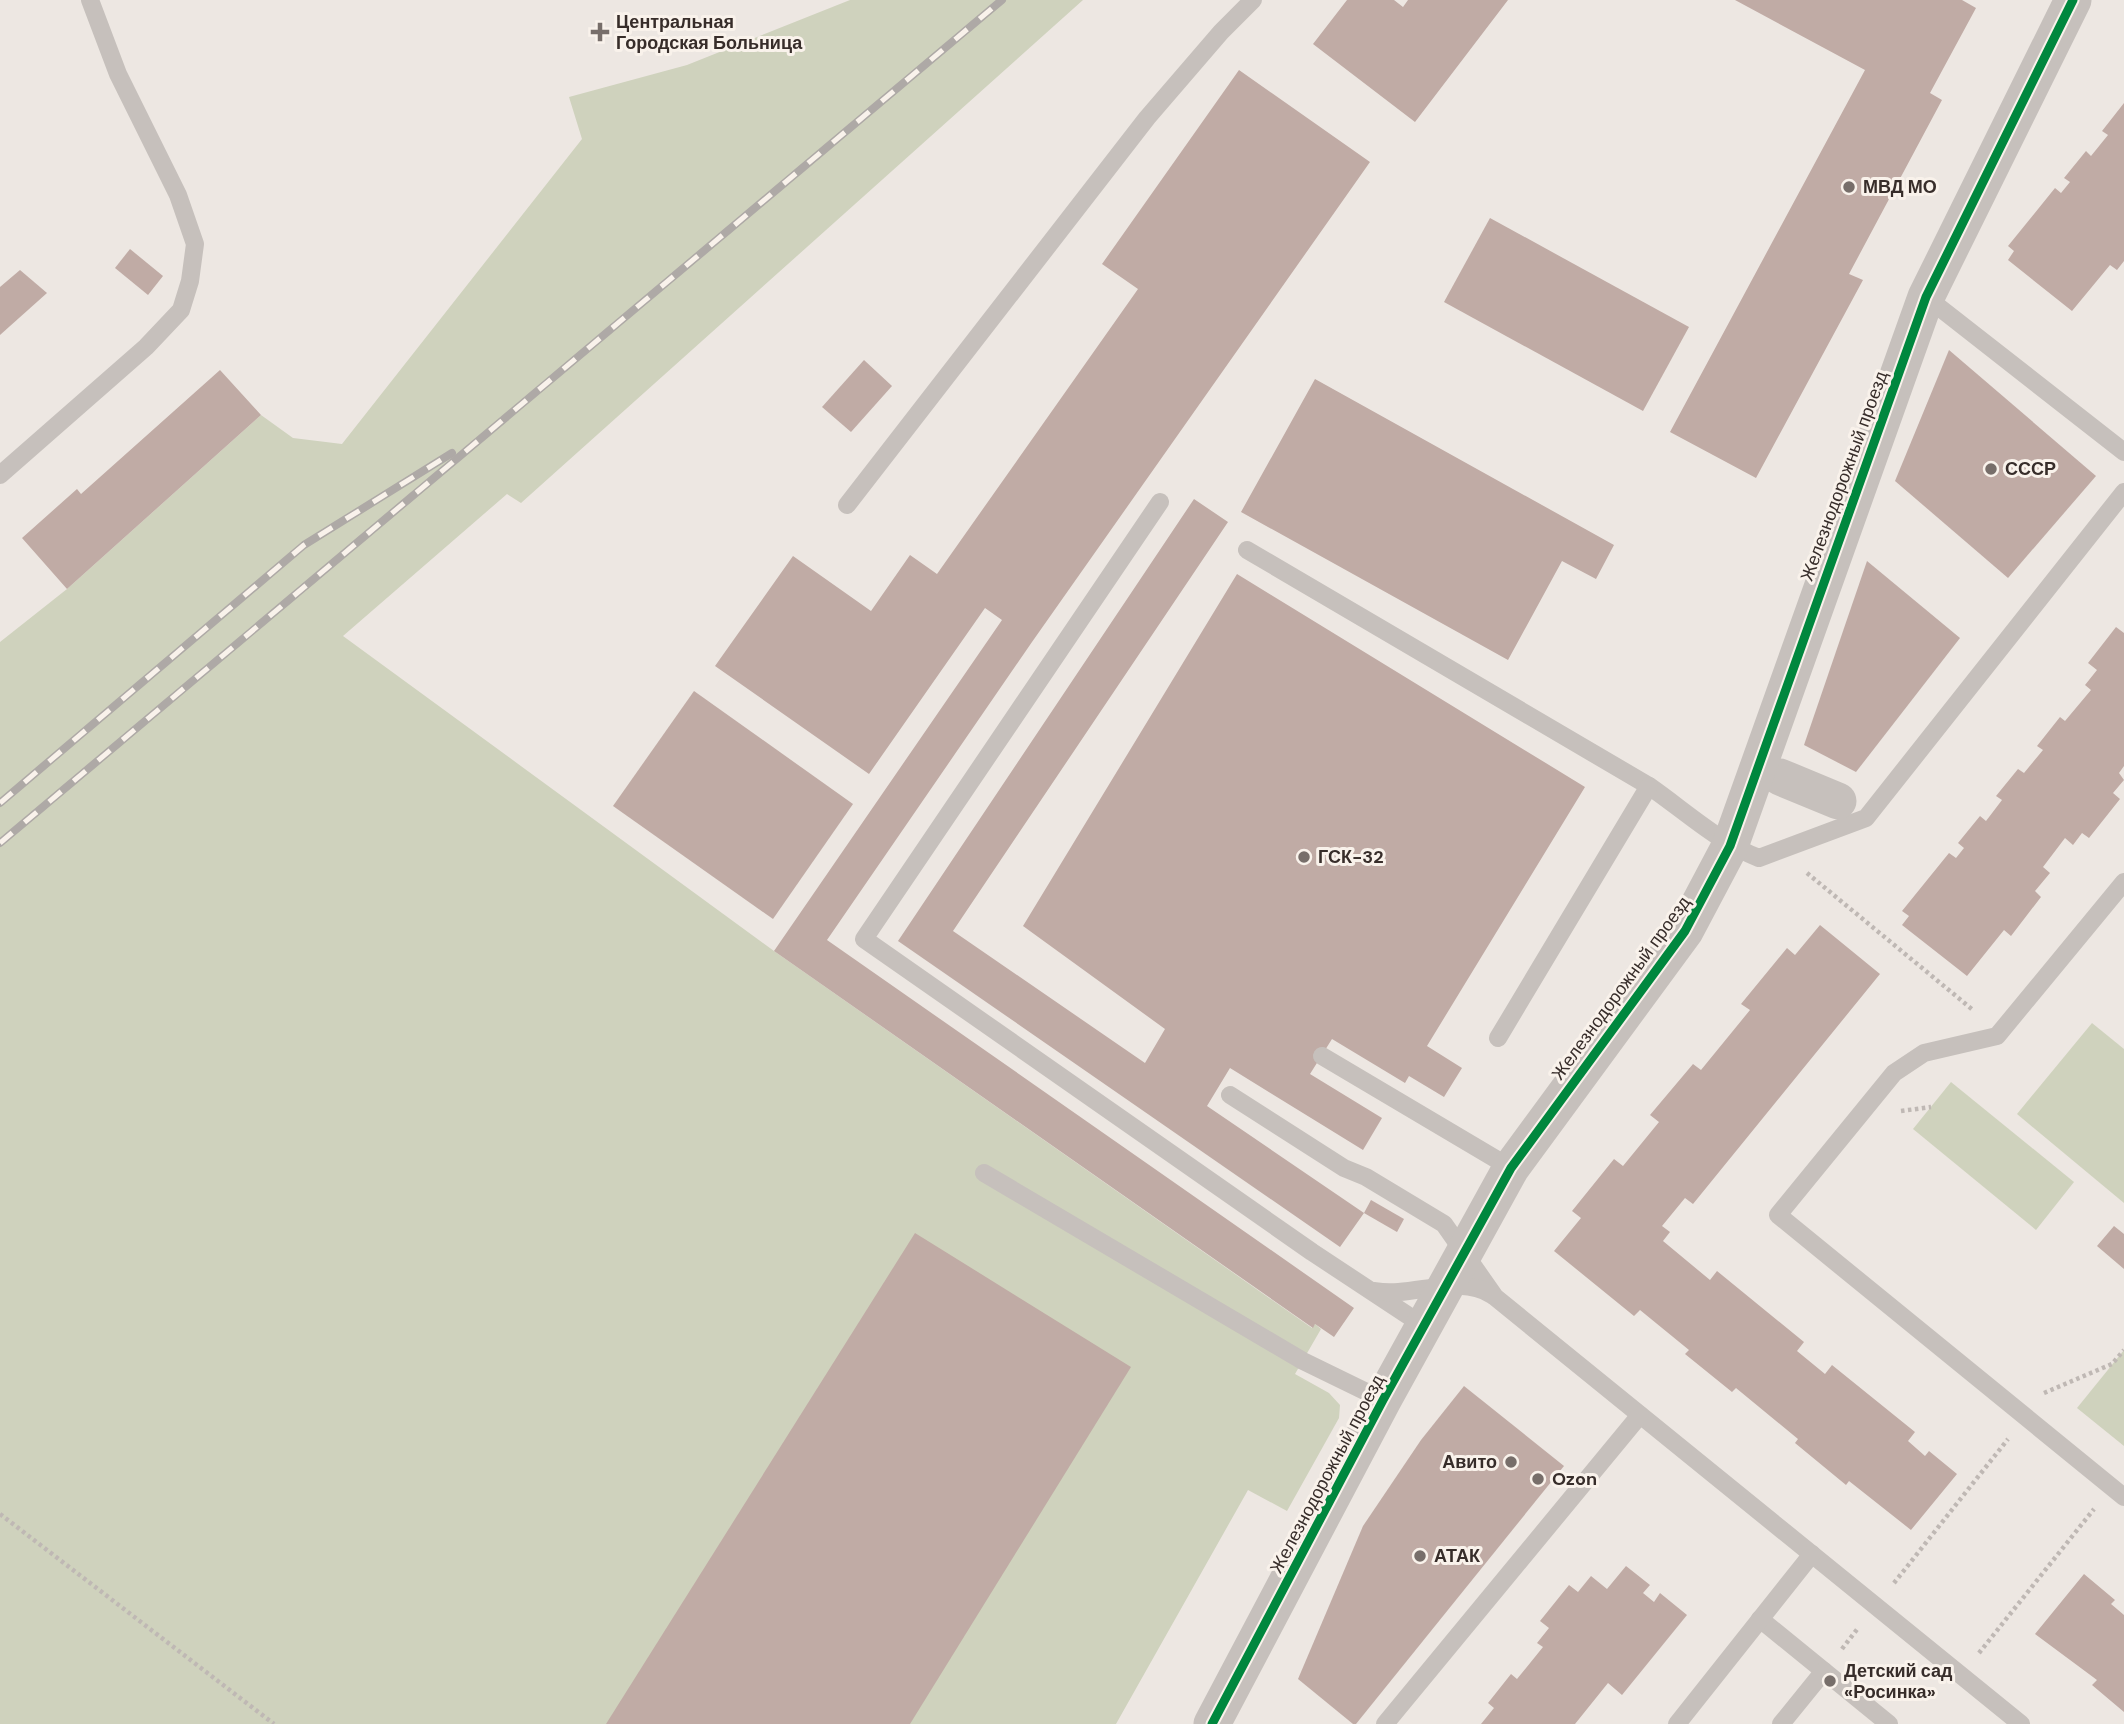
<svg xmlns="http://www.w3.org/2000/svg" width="2124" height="1724" font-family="'DM Sans',sans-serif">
  <rect width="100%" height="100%" fill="#ede7e2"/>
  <!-- green -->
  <g fill="#cfd2bd">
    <path d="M850,0H1083L521,503L507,494L343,636L774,951L1312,1328L1315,1324L1321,1329L1295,1374L1329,1393L1340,1405L1339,1418L1287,1511L1248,1490L1116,1724H0V642L67,589L261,415L293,438L342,444L582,139L569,97L687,65Z"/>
    <path d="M2092,1023L2124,1049V1203L2017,1114Z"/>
    <path d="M1951,1082L2074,1182L2036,1230L1913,1129Z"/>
    <path d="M2124,1350V1446L2077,1408Z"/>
  </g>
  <!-- building -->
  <g fill="#c0aba5">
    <path d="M1347,0H1394L1403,7L1408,0H1508L1415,122L1313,44Z"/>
    <path d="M1735,0H1962L1976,8L1930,93L1942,100L1849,274L1863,280L1756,478L1670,432L1865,70Z"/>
    <path d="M1239,70L1370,162L1032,642L827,940L1354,1308L1334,1337L1315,1324L1313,1328L774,951L1002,620L985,608L869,774L715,666L793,556L871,611L910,555L937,574L1138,289L1102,264Z"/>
    <path d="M2124,103V261L2117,270L2110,265L2072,311L2008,260L2014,251L2008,246L2055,188L2061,193L2070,182L2064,178L2086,151L2091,156L2108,135L2102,131Z"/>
    <path d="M1490,218L1689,327L1643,411L1444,302Z"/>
    <path d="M130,249L163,276L148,295L115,268Z"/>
    <path d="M20,270L47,293L0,335V287Z"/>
    <path d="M1949,350L2096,476L2008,578L1895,481Z"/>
    <path d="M864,360L892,386L851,432L822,407Z"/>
    <path d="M220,370L261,415L67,589L22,538L77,489L81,494Z"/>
    <path d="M1315,379L1614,545L1596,579L1562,561L1508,660L1241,512Z"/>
    <path d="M1194,499L1228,522L953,931L1145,1063L1165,1029L1023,926L1237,574L1585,787L1427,1046L1462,1068L1444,1097L1409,1076L1405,1083L1332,1039L1310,1074L1382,1118L1363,1150L1230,1068L1207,1106L1364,1213L1340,1247L898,941Z"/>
    <path d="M1867,561L1960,638L1856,772L1804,745Z"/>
    <path d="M2116,627L2124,633V766L2119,773L2124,780L2113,793L2120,799L2089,838L2082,833L2073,845L2065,838L2043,867L2050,873L2035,891L2041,897L2011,936L2004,930L1967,976L1902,925L1909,916L1902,911L1949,853L1956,858L1964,848L1958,843L1980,816L1986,821L2002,800L1996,796L2018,769L2024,773L2043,750L2037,746L2060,717L2065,721L2091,690L2085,685L2097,670L2088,663Z"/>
    <path d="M694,691L853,804L773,919L613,806Z"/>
    <path d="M1820,925L1880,974L1693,1204L1685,1198L1662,1226L1670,1232L1663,1241L1710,1280L1717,1271L1804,1342L1797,1351L1825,1374L1832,1365L1915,1432L1908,1441L1925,1456L1929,1451L1957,1474L1911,1530L1849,1481L1846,1485L1795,1443L1798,1439L1736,1388L1732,1392L1685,1354L1689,1350L1640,1310L1634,1316L1554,1251L1581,1218L1572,1211L1614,1159L1623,1166L1659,1122L1650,1115L1693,1064L1701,1070L1750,1010L1741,1004L1787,948L1795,955Z"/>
    <path d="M1371,1200L1404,1219L1397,1232L1364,1213Z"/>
    <path d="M2114,1226L2124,1234V1269L2097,1246Z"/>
    <path d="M915,1233L1131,1367L910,1724H606Z"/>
    <path d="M1464,1386L1564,1466L1356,1724H1353L1298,1679L1363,1526L1421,1440Z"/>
    <path d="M1626,1566L1650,1585L1643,1593L1654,1602L1660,1593L1687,1615L1622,1695L1608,1683L1575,1724H1481L1494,1708L1488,1703L1511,1674L1517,1679L1543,1647L1537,1643L1549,1628L1540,1621L1569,1585L1578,1592L1591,1576L1607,1589Z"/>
    <path d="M2084,1574L2115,1600L2111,1604L2124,1615V1712L2092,1685L2097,1680L2035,1634Z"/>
  </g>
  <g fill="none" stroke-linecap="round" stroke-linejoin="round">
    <!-- path -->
    <g stroke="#bfb8b4" stroke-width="4.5" stroke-dasharray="3.5 3.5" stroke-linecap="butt">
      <path d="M1807,873L1973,1010"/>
      <path d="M1901,1111L1931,1107"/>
      <path d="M2044,1393L2112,1364L2124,1350"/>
      <path d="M0,1514L274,1724"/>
      <path d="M1894,1583L2008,1439"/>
      <path d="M1842,1649L1858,1628"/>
      <path d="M1979,1653L2094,1509"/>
    </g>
    <!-- service -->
    <g stroke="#c6c0bc" stroke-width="18">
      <path d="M1926,297L2124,452"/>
      <path d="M0,475L146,347L181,310L190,281L195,244L178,195L118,74L90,0"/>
      <path d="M1160,502L864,939L1312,1252L1424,1326"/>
      <path d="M847,505L1147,118L1221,32L1253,0"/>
      <path d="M1247,550L1649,786C1685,811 1718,842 1759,858L1866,818L2124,492"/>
      <path d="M2124,882L1997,1036L1924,1053L1894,1073L1778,1215L2124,1497"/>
      <path d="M1498,1038L1649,786"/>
      <path d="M1322,1056L1511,1168"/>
      <path d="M1230,1095L1344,1168L1366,1177L1444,1224L1495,1297L2021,1724"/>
      <path d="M984,1173L1303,1361L1383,1400"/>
      <path d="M1375,1291C1412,1298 1459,1273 1492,1295"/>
      <path d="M1760,1619L1889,1724"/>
      <path d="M1385,1724L1640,1415"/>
      <path d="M1677,1724L1812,1554"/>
      <path d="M1781,1724L1824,1671"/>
    </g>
    <!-- minor -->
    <g stroke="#c6c0bc" stroke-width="37">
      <path d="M1780,777L1838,801"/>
      <path d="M1212,1724L1383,1400L1511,1168L1685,931L1730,846L1926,297L2073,0"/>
    </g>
    <!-- rail casing -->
    <g stroke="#aea9a6" stroke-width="8">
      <g id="rail">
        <path d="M0,803L304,545L452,453"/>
        <path d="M0,843L1002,0"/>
      </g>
    </g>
    <!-- rail -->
    <use href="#rail" stroke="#f9f2eb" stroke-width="5" stroke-dasharray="16" stroke-linecap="butt"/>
    <!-- cycleway casing -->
    <g stroke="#f9f2eb" stroke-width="13">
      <path id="cycleway" d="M1212,1724L1383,1400L1511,1168L1685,931L1730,846L1926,297L2073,0"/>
    </g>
    <!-- cycleway -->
    <use href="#cycleway" stroke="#00873e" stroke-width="9"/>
  </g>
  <!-- markers -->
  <g fill="#776e6a" stroke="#f9f2eb" stroke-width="2.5">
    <path d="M596.5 21.5h7v7h7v7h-7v7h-7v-7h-7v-7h7z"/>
    <circle cx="1849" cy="187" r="7"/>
    <circle cx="1991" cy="469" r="7"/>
    <circle cx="1304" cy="857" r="7"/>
    <circle cx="1511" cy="1462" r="7"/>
    <circle cx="1538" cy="1479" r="7"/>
    <circle cx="1420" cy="1556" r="7"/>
    <circle cx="1830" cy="1681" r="7"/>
  </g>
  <g text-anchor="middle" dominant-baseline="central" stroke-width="6" stroke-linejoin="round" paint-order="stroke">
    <!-- poi labels -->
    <g font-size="18" font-weight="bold" fill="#372d2a" stroke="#f9f2eb" text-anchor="start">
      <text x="616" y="22">Центральная<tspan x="616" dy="21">Городская Больница</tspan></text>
      <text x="1863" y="187">МВД МО</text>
      <text x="2005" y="469">СССР</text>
      <text x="1318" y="857">ГСК-32</text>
      <text x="1497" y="1462" text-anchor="end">Авито</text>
      <text x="1552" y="1479">Ozon</text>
      <text x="1434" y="1556">АТАК</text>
      <text x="1844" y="1671">Детский сад<tspan x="1844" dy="21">«Росинка»</tspan></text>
    </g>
    <!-- street labels -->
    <g font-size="18" fill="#372d2a" stroke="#f9f2eb">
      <text transform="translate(1844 476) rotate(-70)">Железнодорожный проезд</text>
      <text transform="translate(1621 988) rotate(-54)">Железнодорожный проезд</text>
      <text transform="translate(1327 1474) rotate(-62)">Железнодорожный проезд</text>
    </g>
  </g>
</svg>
